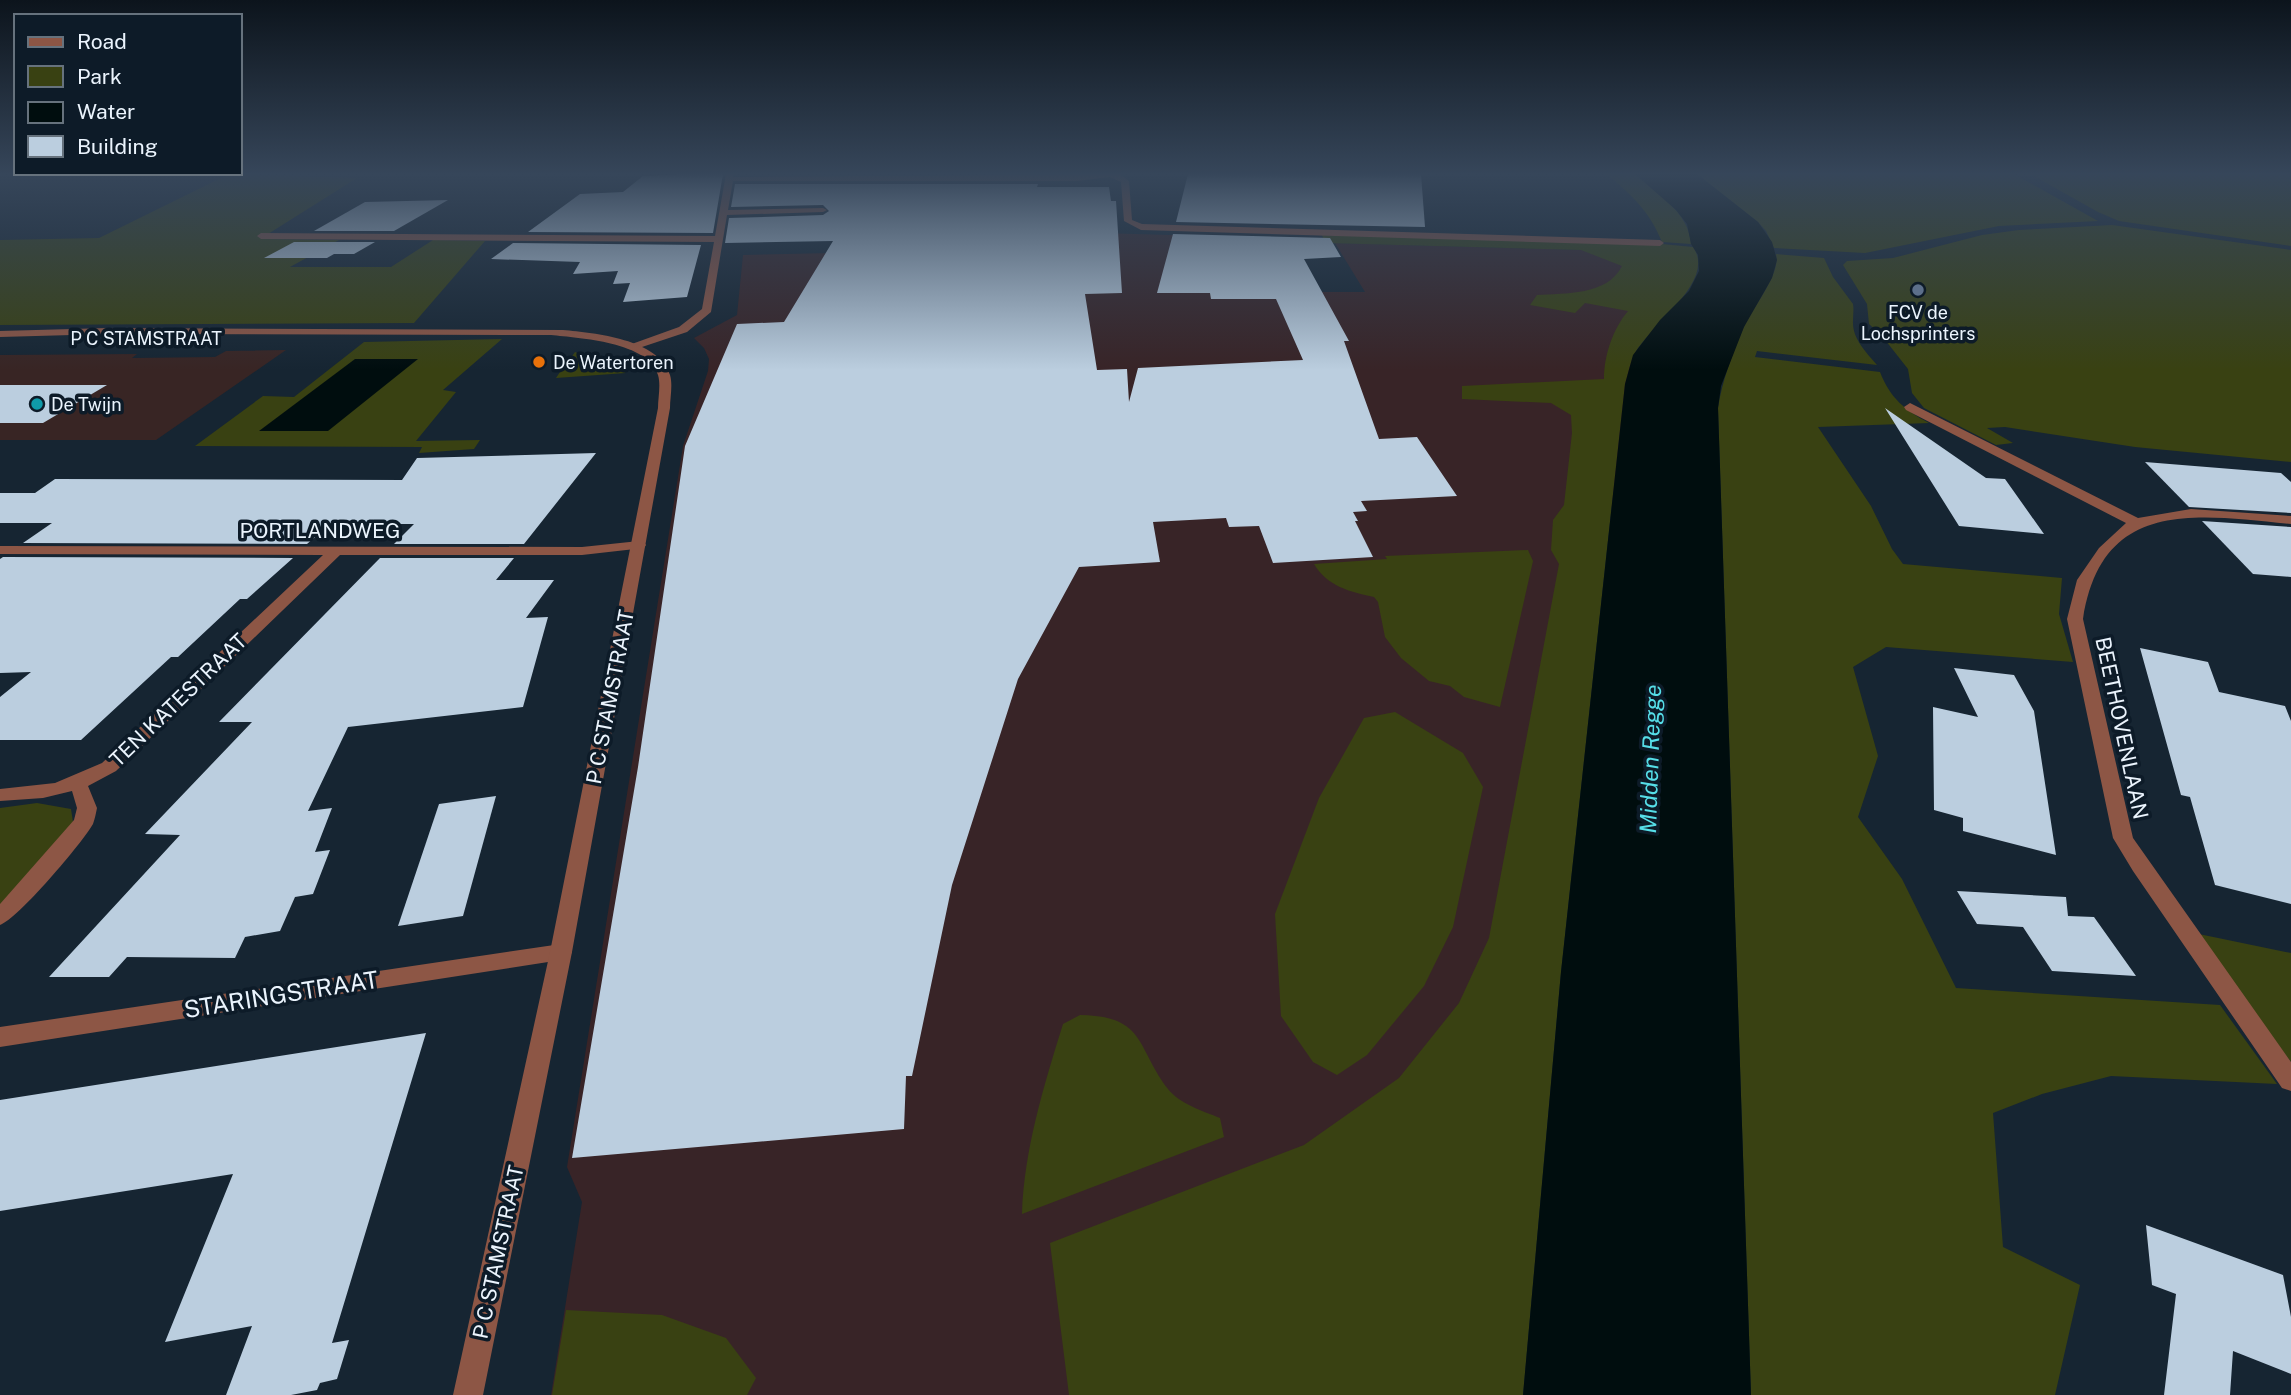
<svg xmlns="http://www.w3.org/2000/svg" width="2291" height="1395" font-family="'Public Sans',sans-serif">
  <rect width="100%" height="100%" fill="#162532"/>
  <!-- industrial -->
  <path fill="#382427" d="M854,226L1275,238L1295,292H1365L1335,243L1652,252L1469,1395H551L582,1202L567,1167L683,446L708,371L709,359L704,348L694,338L737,315L743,255L833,253Z"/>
  <!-- education -->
  <path fill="#382524" d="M286,350L156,440H0V355L137,354L132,358L215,357L226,351Z"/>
  <!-- green -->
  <g fill="#394112">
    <path d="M229,174L357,178L260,239L339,240L290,267H391L433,240L485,241L414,323L0,325V240L99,238Z"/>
    <path d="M1607,174H1635C1657,194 1689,212 1691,244L1662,242C1649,210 1632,196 1607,174Z"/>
    <path d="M1697,174H2014L2098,221L1999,226L1865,253L1774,248L1766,231L1758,222Z"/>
    <path d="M2030,174H2291V246L2119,221L2098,212Z"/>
    <path d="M2112,225L2291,250V462L2135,447L2005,427L1987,428L2013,443L1996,445L1924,408L1912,393L1908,369L1882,336L1869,324L1867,304L1843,265L1847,261L1893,258L1982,235L2019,230Z"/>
    <path d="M1322,235L1662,244L1693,247C1717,281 1651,324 1635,353C1630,362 1628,374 1625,384L1561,972L1523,1395H1069L1050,1243L1304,1145L1399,1078L1459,1003L1489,938L1559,564L1551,550L1553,520L1564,505L1572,433L1571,415L1551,403L1462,399V386L1604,379C1604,355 1613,329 1628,311L1585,303L1575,313L1530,305L1537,295C1565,293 1607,296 1622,266L1581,250L1325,243Z"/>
    <path d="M1776,254L1824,258L1833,277L1853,304C1854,310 1853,315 1853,321C1852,339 1867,353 1877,365L1757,351L1755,357L1880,372C1890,398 1905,410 1929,423L1818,427L1871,506L1892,549L1903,564L2062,578L2059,614L2073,662L1886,647L1853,667L1878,756L1858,817L1902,879L1956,988L2220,1005L2277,1084L2111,1076L2042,1094L1993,1113L2003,1247L2080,1285L2055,1395H1751L1718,408C1722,381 1732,355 1743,329C1751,309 1781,275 1776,254Z"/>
    <path d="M502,339L443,390L456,392L416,441L480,440L474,449L419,453L422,447L195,446L263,396L294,397L364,342Z"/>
    <path d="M575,352L626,373L556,378L562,369H570L575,362H568Z"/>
    <path d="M1528,550L1533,561L1500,707L1464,697L1450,686L1429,681L1401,658L1385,637L1378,602L1374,597C1350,592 1327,586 1314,564L1387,559L1385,556Z"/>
    <path d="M1395,712L1463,753L1483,787L1453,927L1424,986L1367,1055L1337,1075L1313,1062L1281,1016L1275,914L1319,798L1364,718Z"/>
    <path d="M37,803L71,809L73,822L0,905V808Z"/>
    <path d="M2194,933L2291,953V1062L2199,941Z"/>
    <path d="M1080,1015C1146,1016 1136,1047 1168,1089C1180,1104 1203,1111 1220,1118L1224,1137L1022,1214C1024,1150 1044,1085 1063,1024Z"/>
    <path d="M566,1310L662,1315L726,1338L756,1378L747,1395H552Z"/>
  </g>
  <!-- water -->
  <g fill="#000d0e">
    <path d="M1635,174H1697L1758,222L1772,242L1777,260L1772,278L1744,327L1721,386L1718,408L1751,1395H1523L1561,972L1625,384L1633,355L1660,320L1689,291L1699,271L1698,255L1691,244L1687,224L1676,210Z"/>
    <path d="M355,359H418L328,431H259Z"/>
  </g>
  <!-- building -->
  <g fill="#bbcedf">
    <path d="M690,174H723L713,233L528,232L580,194L623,192L643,176Z"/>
    <path d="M1188,174H1421L1425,227L1176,222Z"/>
    <path d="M735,184H1038L1037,187H1109L1111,201H1116L1122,293L1085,294L1097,370L1127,369L1129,402L1138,368L1303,360L1276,299H1211L1210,293H1157L1173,234L1330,238L1341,257L1304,259L1349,341H1344L1379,439L1417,437L1457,496L1361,501L1367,511L1353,512L1358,521H1355L1373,557L1273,563L1259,526L1229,527L1226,518L1153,522L1160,562L1079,567L1018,679L952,885L912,1076H906L904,1129L572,1158L638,767L685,446L737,324L784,322L833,241L725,243L729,218L823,215L829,211L823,205L731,207Z"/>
    <path d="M448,200L394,231H314L365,202Z"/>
    <path d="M294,242H375L354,254H334L327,258H264Z"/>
    <path d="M513,243L701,245L687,297L623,302L630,283L613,284L618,271L573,274L580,262L491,259Z"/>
    <path d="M0,385H107L43,423H0Z"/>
    <path d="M1885,408L1986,478L2005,479L2044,534L1959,526Z"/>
    <path d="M596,453L524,544H394L414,524H330L307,544L23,543L52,523H0V493H35L55,479L402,480L417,458Z"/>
    <path d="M2145,462L2281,473L2291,482V513L2189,507Z"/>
    <path d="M2202,521L2291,527V577L2253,574Z"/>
    <path d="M3,557L293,558L247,599H240L178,657H171L81,740H0V697L31,672L0,673V559Z"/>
    <path d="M380,558H514L496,580H554L526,618L548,617L523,707L348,727L308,811L332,808L315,852L330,850L313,894L295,897L280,931L245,937L235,958L127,957L109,977H49L180,835L145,834L252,722H219Z"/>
    <path d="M2140,648L2208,662L2219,692L2285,706L2291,721V904L2215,885L2190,797L2181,795Z"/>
    <path d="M1954,668L2014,675L2034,711L2056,855L1963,831V818L1934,810L1933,707L1978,717Z"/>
    <path d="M496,796L463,916L398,926L439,804Z"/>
    <path d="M1957,891L2066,897L2068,916L2094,917L2136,976L2052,971L2023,927L1977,924Z"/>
    <path d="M426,1033L332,1343L349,1340L337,1379L320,1383L317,1390L291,1395H226L252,1326L165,1342L233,1174L0,1211V1100Z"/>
    <path d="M2146,1225L2283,1275L2291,1317V1374L2233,1351L2230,1395H2164L2176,1294L2152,1285Z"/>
  </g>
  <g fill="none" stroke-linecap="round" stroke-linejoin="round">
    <!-- minor -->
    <g fill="#8d5645" fill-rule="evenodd">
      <path d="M726,174H734L733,177L1120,174L1129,181L1132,220L1142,224L1660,240L1664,243L1660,246L1141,230L1124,221L1121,182L1110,177L1077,181H733L728,210L823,208L827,210L823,212L727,215L711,312L687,332L633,350L629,349V345L679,327L702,309L714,242L261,239L257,236L261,233L715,236Z"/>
      <path d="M1910,403L2138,518L2191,509L2291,516V524C2197,515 2102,497 2083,619L2133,838L2291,1062V1091L2282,1088L2133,871L2113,838L2067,619L2077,580L2099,548L2126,523L1906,410L1904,407Z"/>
      <path d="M639,541L644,542L646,545L644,548L582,555H340L116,771L88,786L97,808C96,813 95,818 93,824C83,842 18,919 0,925V904L74,820L77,808L72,791L43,798L0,801V789L55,783L102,763L323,555L0,554V546L582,547Z"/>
      <path d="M561,944L569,946L572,952L569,958L561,960L0,1047V1027Z"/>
    </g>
    <!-- tertiary -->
    <path fill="#8d5645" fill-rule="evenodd" d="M108,328L563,330C595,333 659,339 670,375C673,385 670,398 670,408L572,952L483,1395H453L550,952L658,408C658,398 661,385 658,375C649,342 579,338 551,335L108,334L0,337V331Z"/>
  </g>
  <!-- sky -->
  <linearGradient id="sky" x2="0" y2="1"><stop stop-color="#0c141c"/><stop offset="0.47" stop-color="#36465a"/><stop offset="1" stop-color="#36465a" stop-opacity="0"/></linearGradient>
  <rect width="2291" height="370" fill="url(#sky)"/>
  <!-- markers -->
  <circle fill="#5c6f8a" stroke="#0d1b28" stroke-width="2.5" cx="1918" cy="290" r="7"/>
  <circle fill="#e8710a" stroke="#0d1b28" stroke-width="2.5" cx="539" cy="362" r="7"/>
  <circle fill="#0f9aa8" stroke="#0d1b28" stroke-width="2.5" cx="37" cy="404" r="7"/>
  <g text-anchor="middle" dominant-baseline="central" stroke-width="7" stroke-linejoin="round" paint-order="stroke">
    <!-- far-poi labels -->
    <g font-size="18" fill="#ebf4fd" stroke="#0d1b28" text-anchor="start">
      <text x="1918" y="312" text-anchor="middle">FCV de<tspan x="1918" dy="21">Lochsprinters</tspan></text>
      <text x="553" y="362">De Watertoren</text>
      <text x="51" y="404">De Twijn</text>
    </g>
    <!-- far-street labels -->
    <g font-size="18" fill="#ebf4fd" stroke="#0d1b28">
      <text x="146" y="338">P C STAMSTRAAT</text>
    </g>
    <!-- street labels -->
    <g font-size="21" fill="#ebf4fd" stroke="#0d1b28">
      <text x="320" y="530">PORTLANDWEG</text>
      <text transform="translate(610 697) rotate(-79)">P C STAMSTRAAT</text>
      <text transform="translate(178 700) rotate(-44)">TEN KATESTRAAT</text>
      <text transform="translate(2122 728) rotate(78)">BEETHOVENLAAN</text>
      <text transform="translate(498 1252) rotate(-78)">P C STAMSTRAAT</text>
    </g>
    <!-- water labels -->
    <g font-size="23" font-style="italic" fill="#56dee8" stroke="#0d1b28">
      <text transform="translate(1650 759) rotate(-88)">Midden Regge</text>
    </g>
    <!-- near-street labels -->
    <g font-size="24" fill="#ebf4fd" stroke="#0d1b28">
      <text transform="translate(281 994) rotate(-9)">STARINGSTRAAT</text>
    </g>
  </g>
  <!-- legend -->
  <rect x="14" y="14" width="228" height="161" fill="#0d1b28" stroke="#66727d" stroke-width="2"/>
  <rect x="28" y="37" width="35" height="10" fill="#8d5645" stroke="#66727d" stroke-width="2"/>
  <text x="77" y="49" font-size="21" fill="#ebf4fd">Road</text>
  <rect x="28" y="66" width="35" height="21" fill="#394112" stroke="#66727d" stroke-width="2"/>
  <text x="77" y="84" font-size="21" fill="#ebf4fd">Park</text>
  <rect x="28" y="102" width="35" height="21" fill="#000d0e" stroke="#66727d" stroke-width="2"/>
  <text x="77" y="119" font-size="21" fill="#ebf4fd">Water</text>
  <rect x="28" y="136" width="35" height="21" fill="#bbcedf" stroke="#66727d" stroke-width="2"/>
  <text x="77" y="154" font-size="21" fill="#ebf4fd">Building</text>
</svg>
